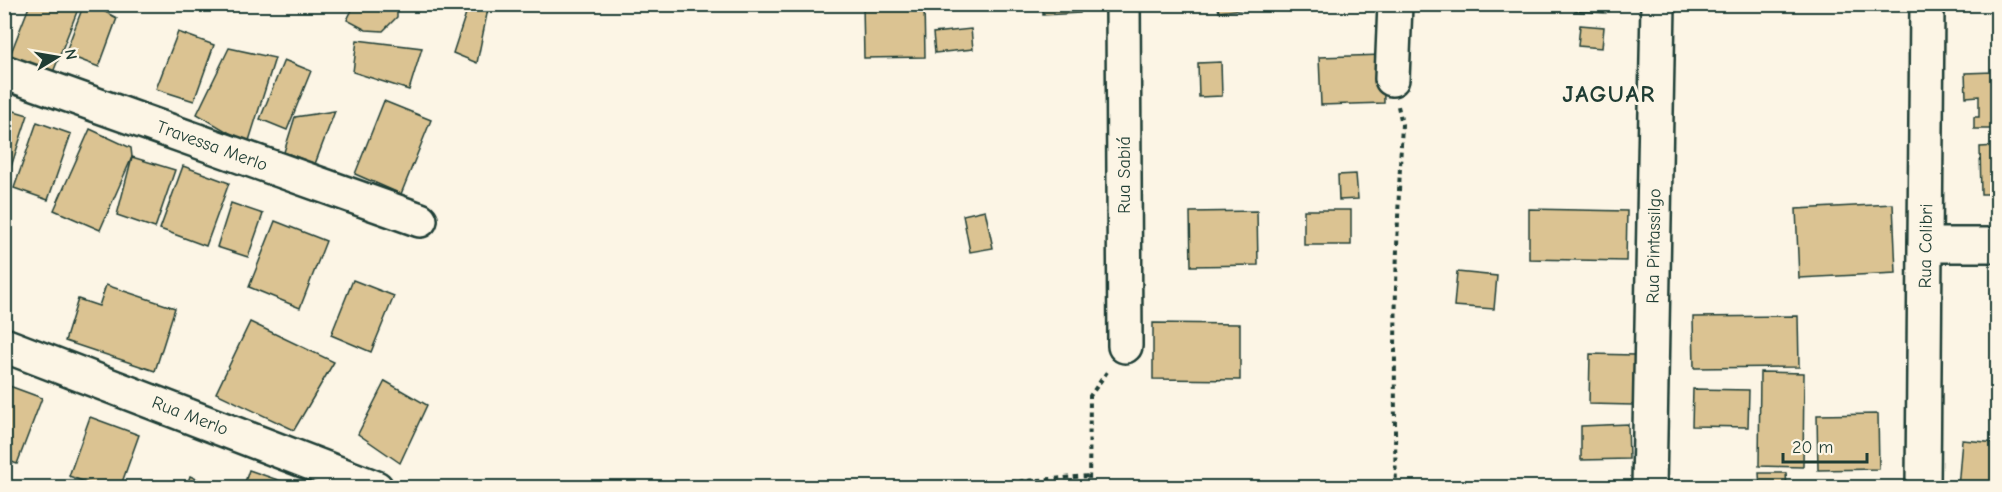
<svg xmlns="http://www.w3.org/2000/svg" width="2002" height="492" font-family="'Comic Neue',sans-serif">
  <rect width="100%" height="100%" fill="#fcf5e5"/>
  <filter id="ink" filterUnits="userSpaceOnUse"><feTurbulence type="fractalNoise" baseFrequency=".0167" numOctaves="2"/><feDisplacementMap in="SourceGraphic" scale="12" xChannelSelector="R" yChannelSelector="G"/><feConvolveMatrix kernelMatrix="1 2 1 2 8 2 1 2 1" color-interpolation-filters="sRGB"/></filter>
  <g filter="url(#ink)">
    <!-- building -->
    <g fill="#dbc392" stroke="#1f3d34" stroke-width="1.5">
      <path d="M4,4H10L6,27L4,26Z"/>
      <path d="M30,4H80L50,80L7,63Z"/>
      <path d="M84,4H90L117,18L99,67L65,54Z"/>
      <path d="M355,4H397V17L383,31L366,30L347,20Z"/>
      <path d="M469,4H489L477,63L453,53Z"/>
      <path d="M863,4H924L925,57L864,58Z"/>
      <path d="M1043,4H1079L1080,13L1043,15Z"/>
      <path d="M1169,4H1204L1205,6L1169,10Z"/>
      <path d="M1217,4H1252L1253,8L1219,12Z"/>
      <path d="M1575,4H1607L1606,13L1575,11Z"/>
      <path d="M1580,25L1604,27L1602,48L1578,46Z"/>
      <path d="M971,29L973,49L935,53L933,33Z"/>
      <path d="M178,32L214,45L194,101L156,89Z"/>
      <path d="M357,40L422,48L409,90L353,72Z"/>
      <path d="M229,48L275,58L248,144L197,114Z"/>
      <path d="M1383,55L1384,103L1321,105L1319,57Z"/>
      <path d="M284,60L311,71L287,130L260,119Z"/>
      <path d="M1221,62L1222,96L1199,97L1198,63Z"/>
      <path d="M1993,72V87L1998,86V129H1974V117H1979V96L1966,97L1965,73Z"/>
      <path d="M384,101L431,120L401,194L355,174Z"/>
      <path d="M4,108L28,115L5,185H4Z"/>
      <path d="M335,111L315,164L284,152L295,117Z"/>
      <path d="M37,122L71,134L48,200L14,188Z"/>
      <path d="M90,129L131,148L132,157L100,230L54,210Z"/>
      <path d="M1998,146V194H1981L1980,147Z"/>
      <path d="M132,157L175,170L155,228L117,215Z"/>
      <path d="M183,166L229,183L206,246L160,229Z"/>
      <path d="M1356,174L1358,199L1339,200L1338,175Z"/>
      <path d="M231,203L263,214L248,257L217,247Z"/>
      <path d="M1893,204L1896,273L1799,278L1796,209Z"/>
      <path d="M1529,209L1627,211L1626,261L1529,259Z"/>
      <path d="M985,210L993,248L970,252L963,215Z"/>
      <rect x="1304" y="210" width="47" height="35"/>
      <path d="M1257,211L1258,265L1191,266L1190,212Z"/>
      <path d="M275,221L326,241L300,308L249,287Z"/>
      <path d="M1457,272L1497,276L1494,309L1454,306Z"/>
      <path d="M353,280L394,296L371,352L331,335Z"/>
      <path d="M106,285L175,308L155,371L65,341L78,299L99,306Z"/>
      <path d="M1798,316L1799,367L1694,368L1693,317Z"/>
      <path d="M250,322L334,362L294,430L216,393Z"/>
      <path d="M1153,323L1240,324V380L1153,379Z"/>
      <path d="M1590,354L1634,355L1633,405L1589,404Z"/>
      <path d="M1760,372L1804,373L1803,467L1759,466Z"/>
      <path d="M385,381L427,405L400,463L358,434Z"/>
      <path d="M4,384L42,398L17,464L4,459Z"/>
      <path d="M1693,389L1749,390L1748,427L1692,426Z"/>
      <path d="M1878,414L1879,469L1818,470L1817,415Z"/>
      <path d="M90,417L139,435L120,488H101L69,476Z"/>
      <path d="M1628,424L1629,459L1581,460V426Z"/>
      <path d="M1962,440L1998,443V488H1958Z"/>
      <path d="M249,470L298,487V488H243Z"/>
      <path d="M1759,473H1786L1787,488H1760Z"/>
      <path d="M190,476L216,488H186Z"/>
      <path d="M1797,486L1896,487V488H1797Z"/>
    </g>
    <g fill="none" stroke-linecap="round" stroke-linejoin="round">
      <!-- minor casing -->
      <g stroke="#1f3d34" stroke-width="38">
        <g id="minor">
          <path d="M1123,4L1125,346"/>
          <path d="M4,72L420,220"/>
          <path d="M1392,79L1395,4"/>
          <path d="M1926,245H1998"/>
          <path d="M4,345L376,488"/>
          <path d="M1649,488L1658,4"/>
          <path d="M1923,488L1927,4"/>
        </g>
      </g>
      <!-- path -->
      <g stroke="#1f3d34" stroke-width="4" stroke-dasharray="4.5 4.5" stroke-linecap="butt">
        <path d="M975,485L1089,476"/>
        <path d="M1089,488L1090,396L1109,369"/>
        <path d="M1396,488C1393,366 1396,245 1402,124L1398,106"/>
      </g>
      <!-- minor -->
      <use href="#minor" stroke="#fcf5e5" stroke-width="33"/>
    </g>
  </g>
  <g text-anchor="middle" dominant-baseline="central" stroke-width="6" stroke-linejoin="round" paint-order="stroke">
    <!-- street labels -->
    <g font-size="18" fill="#1f3d34" stroke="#fcf5e5">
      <text transform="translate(212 146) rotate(20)">Travessa Merlo</text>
      <text transform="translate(1124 175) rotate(-90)">Rua Sabiá</text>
      <text transform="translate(1654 246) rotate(-89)">Rua Pintassilgo</text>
      <text transform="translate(1926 246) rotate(-89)">Rua Colibri</text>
      <text transform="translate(190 416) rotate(21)">Rua Merlo</text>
    </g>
    <!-- district labels -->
    <g font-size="24" font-weight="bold" letter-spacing="1.5" fill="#1f3d34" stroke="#fcf5e5">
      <text x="1609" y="94">JAGUAR</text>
    </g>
  </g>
  <!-- margin -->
  <rect width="2002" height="492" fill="none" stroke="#fcf5e5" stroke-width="24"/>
  <rect x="12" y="12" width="1978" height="468" fill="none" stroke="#1f3d34" stroke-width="2" filter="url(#ink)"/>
  <!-- north arrow -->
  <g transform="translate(57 57) rotate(79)" stroke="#fcf5e5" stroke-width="4.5" paint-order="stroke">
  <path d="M0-4.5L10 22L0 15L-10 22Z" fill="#1f3d34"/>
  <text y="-9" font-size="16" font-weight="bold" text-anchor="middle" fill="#1f3d34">N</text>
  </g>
  <!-- scale -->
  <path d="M1783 453v9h84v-9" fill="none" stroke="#1f3d34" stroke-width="3"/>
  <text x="1792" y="453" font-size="18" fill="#1f3d34" stroke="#fcf5e5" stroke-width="4.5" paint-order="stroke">20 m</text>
</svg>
